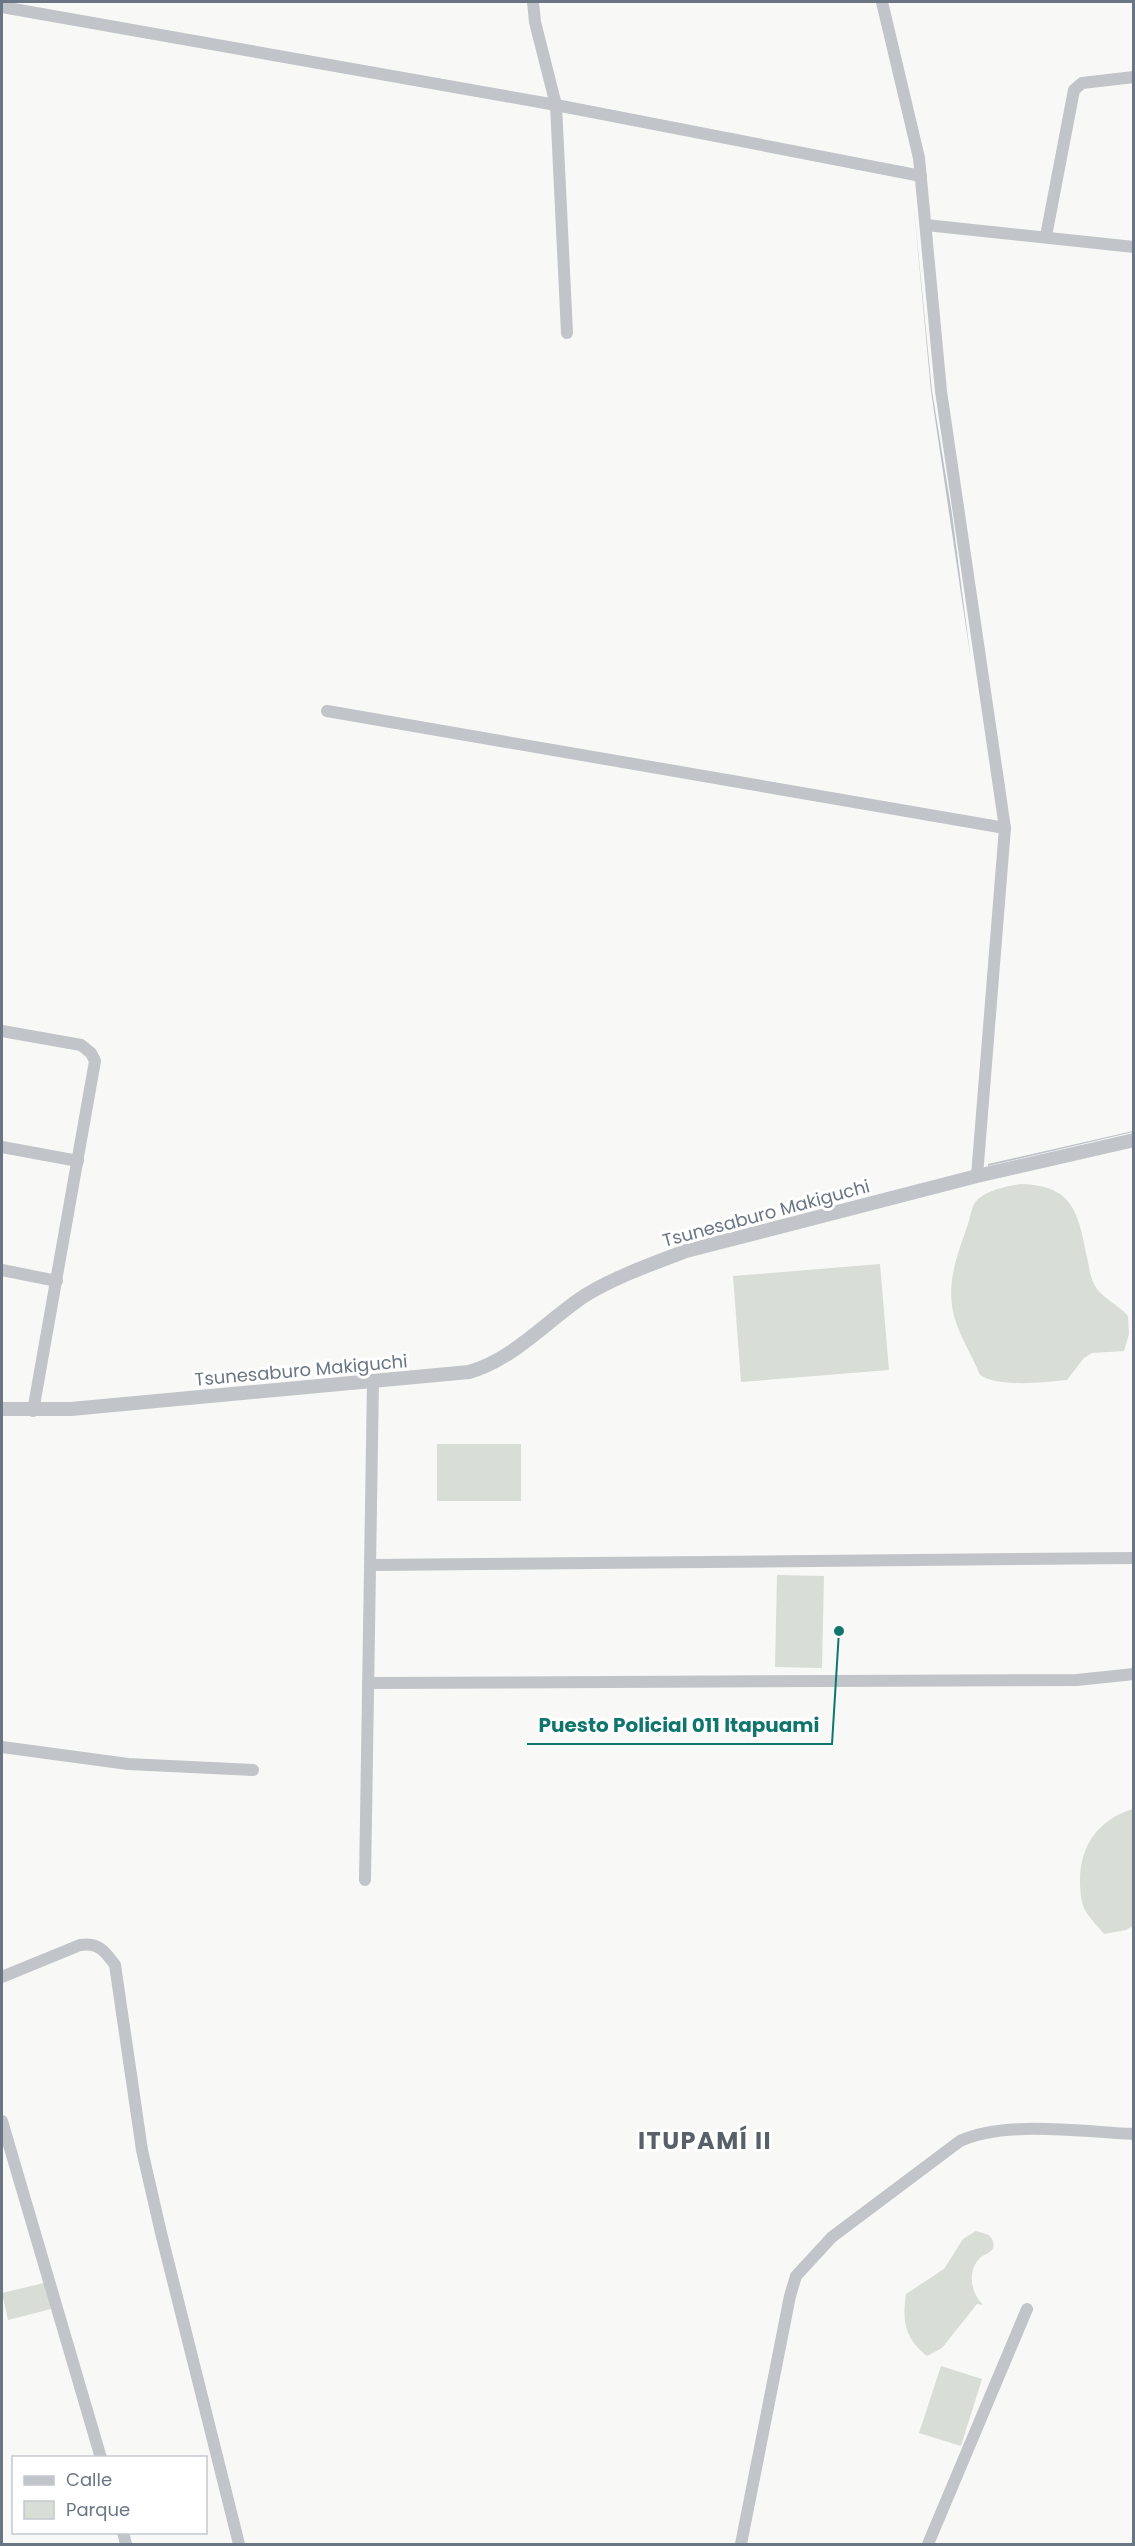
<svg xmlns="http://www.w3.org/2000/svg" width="1135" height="2546" font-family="Poppins,sans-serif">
  <rect width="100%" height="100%" fill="#f8f9f7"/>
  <!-- green -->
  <g fill="#d8ddd6">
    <path d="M1022,1184C1074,1186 1078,1213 1087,1257C1089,1266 1090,1276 1094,1284C1100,1297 1118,1304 1128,1316L1129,1334L1124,1351L1092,1353L1084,1358L1067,1380C1043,1382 1000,1388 980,1375C971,1352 955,1330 952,1306C948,1276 959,1251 968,1224C971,1216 971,1205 978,1199C988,1190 1010,1185 1022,1184Z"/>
    <path d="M880,1264L889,1370L741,1382L733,1276Z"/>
    <rect x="437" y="1444" width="84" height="57"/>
    <path d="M777,1575L824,1576L822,1668L775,1667Z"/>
    <path d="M1133,1809V1926L1126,1930L1104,1934C1098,1926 1088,1917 1084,1908C1081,1901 1080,1889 1080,1881C1080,1845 1099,1819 1133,1809Z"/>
    <path d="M976,2231L989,2235C992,2239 995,2243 993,2248C991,2253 985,2254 981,2257C967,2270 970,2292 983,2305L977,2304L942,2348L927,2356C905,2339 902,2321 906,2294L944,2269L963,2239Z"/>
    <path d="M44,2283L51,2309L8,2320L2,2293Z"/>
    <path d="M941,2366L982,2379L961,2446L919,2433Z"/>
  </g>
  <!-- water -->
  <g fill="#bac2c8">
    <path d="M913,199L932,391L952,514L971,661L931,391Z"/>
    <path d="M1133,1131V1132L988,1166V1164Z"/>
  </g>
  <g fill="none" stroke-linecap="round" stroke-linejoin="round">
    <!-- minor -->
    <g stroke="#c1c4c8" stroke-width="12">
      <path d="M533,2L535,22L556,105L567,333"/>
      <path d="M882,2L919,158L941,391L1005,828L977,1176"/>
      <path d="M2,7L556,105L921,176"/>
      <path d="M926,225L1134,247"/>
      <path d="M1046,236L1074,90L1082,83L1134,77"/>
      <path d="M327,711L1005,828"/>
      <path d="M2,1031L81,1045L91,1053L95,1061L33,1411"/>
      <path d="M2,1147L78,1161"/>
      <path d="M2,1270L57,1281"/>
      <path d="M371,1565L1134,1558"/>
      <path d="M368,1683L1077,1680L1134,1674"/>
      <path d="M2,1747L128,1764L253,1770"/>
      <path d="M365,1880L373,1381"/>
      <path d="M2,1977L80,1945C98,1942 105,1951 115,1965L142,2150L161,2233L239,2544"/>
      <path d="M2,2121L101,2458"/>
      <path d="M123,2532L126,2544"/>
      <path d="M741,2544L790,2296L796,2276L832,2237L960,2141C1004,2120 1084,2132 1134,2134"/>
      <path d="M928,2544L1027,2309"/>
    </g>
    <!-- tertiary -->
    <path stroke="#c1c4c8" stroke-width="14" d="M2,1409H71L469,1372C511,1360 542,1326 577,1301C604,1281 654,1263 686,1251L977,1176L1134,1140"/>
  </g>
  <g text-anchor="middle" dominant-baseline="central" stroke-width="6" stroke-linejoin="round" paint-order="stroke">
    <!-- street labels -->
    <g font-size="18" fill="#6b7685" stroke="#fff">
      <text transform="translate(766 1213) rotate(-15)">Tsunesaburo Makiguchi</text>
      <text transform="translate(301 1370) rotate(-5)">Tsunesaburo Makiguchi</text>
    </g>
    <!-- district labels -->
    <g font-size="24" font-weight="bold" letter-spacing="1.5" fill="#58606a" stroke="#fff">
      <text x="705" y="2140">ITUPAMÍ II</text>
    </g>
  </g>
  <!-- callouts -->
  <path fill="none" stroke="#0f766e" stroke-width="2" d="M839 1631L832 1744H527"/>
  <circle fill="#0f766e" stroke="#fff" stroke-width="2" cx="839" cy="1631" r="6"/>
  <g font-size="20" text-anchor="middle" font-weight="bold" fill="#0f766e" stroke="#fff" stroke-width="6" stroke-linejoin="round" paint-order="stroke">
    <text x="679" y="1732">Puesto Policial 011 Itapuami</text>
  </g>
  <!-- border -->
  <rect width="1135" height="2546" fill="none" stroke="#6b7685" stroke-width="6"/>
  <!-- legend -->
  <rect x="12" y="2456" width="195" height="78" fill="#ffffff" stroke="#c4c8ce" stroke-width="1.5"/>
  <rect x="24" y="2476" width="30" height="9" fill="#c1c4c8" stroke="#c4c8ce" stroke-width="1.5"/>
  <text x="66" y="2486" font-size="18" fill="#6b7685">Calle</text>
  <rect x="24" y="2501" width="30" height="18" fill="#d8ddd6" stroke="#c4c8ce" stroke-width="1.5"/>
  <text x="66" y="2516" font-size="18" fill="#6b7685">Parque</text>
</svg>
